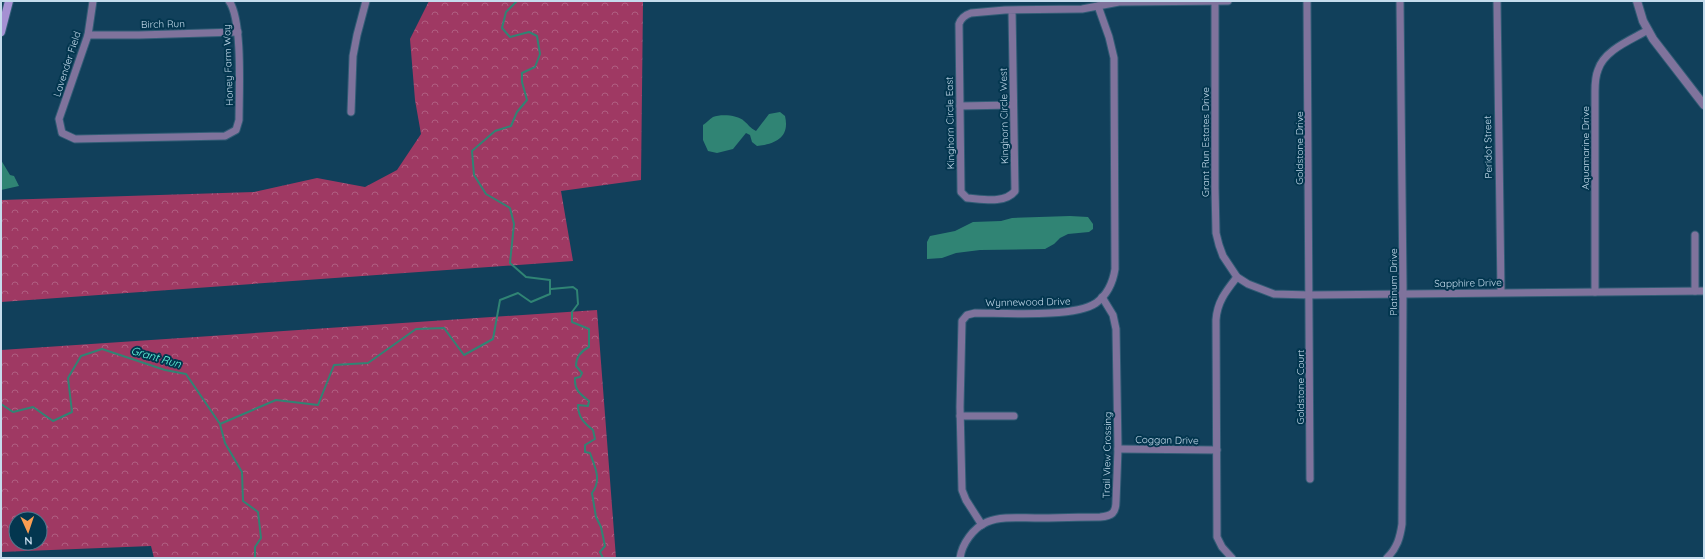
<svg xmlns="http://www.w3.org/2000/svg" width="1705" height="559" font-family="Quicksand,sans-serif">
  <defs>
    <pattern id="forest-crowns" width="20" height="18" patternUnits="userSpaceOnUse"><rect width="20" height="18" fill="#9f3963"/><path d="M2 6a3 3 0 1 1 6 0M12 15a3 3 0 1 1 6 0" fill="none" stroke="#af5e81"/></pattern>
  </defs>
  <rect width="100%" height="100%" fill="#11405b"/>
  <!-- forest -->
  <g fill="url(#forest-crowns)" fill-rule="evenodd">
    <path d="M429,1H643L641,180L561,191L573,261L1,302V200L254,192L317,178L365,187L397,170L421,134L415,100L410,39Z"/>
    <path d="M597,310L616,558H154L151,546L1,552V350ZM16,519H40V543H16Z"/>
  </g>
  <!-- water -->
  <g fill="#308474">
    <path d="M780,112L785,116C790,137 776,144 757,146L752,142L750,135L746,133L733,149L717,153L708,151L703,140V125C706,123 710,119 713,117C721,114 738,115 744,121C749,125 750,128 756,131L769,114Z"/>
    <path d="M1,160L10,175L14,176L19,186L1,190Z"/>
    <path d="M1070,216L1088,217L1093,224V229L1089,232L1068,234L1060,238L1054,244L1045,249L980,250L956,253L942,258L927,259V242L930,236L955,231L973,222L1001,221L1012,218Z"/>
  </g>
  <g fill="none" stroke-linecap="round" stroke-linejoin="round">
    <!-- stream -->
    <g stroke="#308474" stroke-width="2">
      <path d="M551,289L573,287L577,290L578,304L572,312V322L589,329V347C581,351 576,357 576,366L582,373L580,377L575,378C574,390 580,394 589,401L588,406L578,405C578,417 584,423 593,430L595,439L585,445V452L590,453C595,467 602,480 592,493L596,517L601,527L605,546L600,552L603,558"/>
      <path d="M1,404L13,412L33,407L53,421L72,412L68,378L81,356L102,349L165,370L186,374L220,424L276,400L318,405L334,365L368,363L416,329L444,328L464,355L493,339L500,300L518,293L531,302L550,294V280L526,277L510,263L514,224L510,208L486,194L474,175L472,151L495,131L511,126L517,112L527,100L522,82V73L535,67L540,54L537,36L529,32L510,37L502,28L506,12L517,1"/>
      <path d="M220,424L225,443L242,472L243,501L258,512L261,538L255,547V558"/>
    </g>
    <!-- minor casing -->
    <g stroke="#315c75" stroke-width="9">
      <g id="minor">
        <path d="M93,1L88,35L59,119L62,133L75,139L225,136L236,130L239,120C239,94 243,20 229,1"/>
        <path d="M1215,1V188L1216,233L1219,245L1223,256L1237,277L1248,284L1274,294L1310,295L1704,291"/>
        <path d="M1307,1L1310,479"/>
        <path d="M1497,1L1501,292"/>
        <path d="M1012,10L1015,191C1005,204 982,199 967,198L961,192L959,24C961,18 965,15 971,13L1005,10L1082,9L1119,2L1228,1"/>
        <path d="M88,35H139L238,32"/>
        <path d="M960,106L1013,105"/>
        <path d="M351,112L353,56L357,35L366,1"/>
        <path d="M1695,235V291"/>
        <path d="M1595,292V92C1595,85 1595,77 1598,70C1604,50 1631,40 1648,30"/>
        <path d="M960,416H1014"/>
        <path d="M1118,449L1217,450"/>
        <path d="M982,525L966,500L962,490L960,407L962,321L967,315L975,313C1004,313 1074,318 1096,303C1107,295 1113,282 1115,269L1114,58L1109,37L1098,6"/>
        <path d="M960,558C962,544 973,528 987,522C1001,516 1020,518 1035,518C1057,518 1079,517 1100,517C1112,516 1116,513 1116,501L1118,449L1116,329L1113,315L1102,297"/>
        <path d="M1232,558L1222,547L1217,537L1216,320C1217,302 1226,291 1237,277"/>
        <path d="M1387,558C1397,548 1400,538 1402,524L1403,287L1400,1"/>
      </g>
    </g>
    <!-- tertiary casing -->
    <g stroke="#315c75" stroke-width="10">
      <path id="tertiary" d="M1637,1L1643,21L1653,39L1704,105"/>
    </g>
    <!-- secondary casing -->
    <g stroke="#315c75" stroke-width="10">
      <path id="secondary" d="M1,32L9,1"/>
    </g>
    <!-- minor -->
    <use href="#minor" stroke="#7f739c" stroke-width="7"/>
    <!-- tertiary -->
    <use href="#tertiary" stroke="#7f739c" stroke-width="8"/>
    <!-- secondary -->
    <use href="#secondary" stroke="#a591d3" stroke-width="8"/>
  </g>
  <g text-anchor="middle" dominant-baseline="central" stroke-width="4" stroke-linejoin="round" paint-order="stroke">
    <!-- street labels -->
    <g font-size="10" fill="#c5dced" stroke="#03364f">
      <text transform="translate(163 24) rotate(-1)">Birch Run</text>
      <text transform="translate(67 64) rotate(-72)">Lavender Field</text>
      <text transform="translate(228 65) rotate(-92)">Honey Farm Way</text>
      <text transform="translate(1004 116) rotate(-91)">Kinghorn Circle West</text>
      <text transform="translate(950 123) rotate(-91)">Kinghorn Circle East</text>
      <text transform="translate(1205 142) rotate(-90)">Grant Run Estates Drive</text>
      <text transform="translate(1488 147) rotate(-91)">Peridot Street</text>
      <text transform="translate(1299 148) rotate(-90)">Goldstone Drive</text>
      <text transform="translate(1585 148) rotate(-90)">Aquamarine Drive</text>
      <text transform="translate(1393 282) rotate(-90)">Platinum Drive</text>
      <text transform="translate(1468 283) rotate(-1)">Sapphire Drive</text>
      <text transform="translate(1028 302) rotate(-1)">Wynnewood Drive</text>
      <text transform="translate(1300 387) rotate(-90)">Goldstone Court</text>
      <text transform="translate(1167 440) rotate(1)">Coggan Drive</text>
      <text transform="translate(1107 455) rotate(-89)">Trail View Crossing</text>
    </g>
    <!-- water labels -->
    <g font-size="11" font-style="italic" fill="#65fee1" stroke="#03364f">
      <text transform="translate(156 357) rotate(16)">Grant Run</text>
    </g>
  </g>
  <!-- border -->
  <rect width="1705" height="559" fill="none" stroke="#c5dced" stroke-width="4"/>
  <!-- north arrow -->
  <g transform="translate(28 531) rotate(177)"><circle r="19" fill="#03364f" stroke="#51788e"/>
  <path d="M0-3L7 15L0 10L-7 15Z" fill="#fb9e51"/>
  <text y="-6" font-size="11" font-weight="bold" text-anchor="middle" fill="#c5dced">N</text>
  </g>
</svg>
